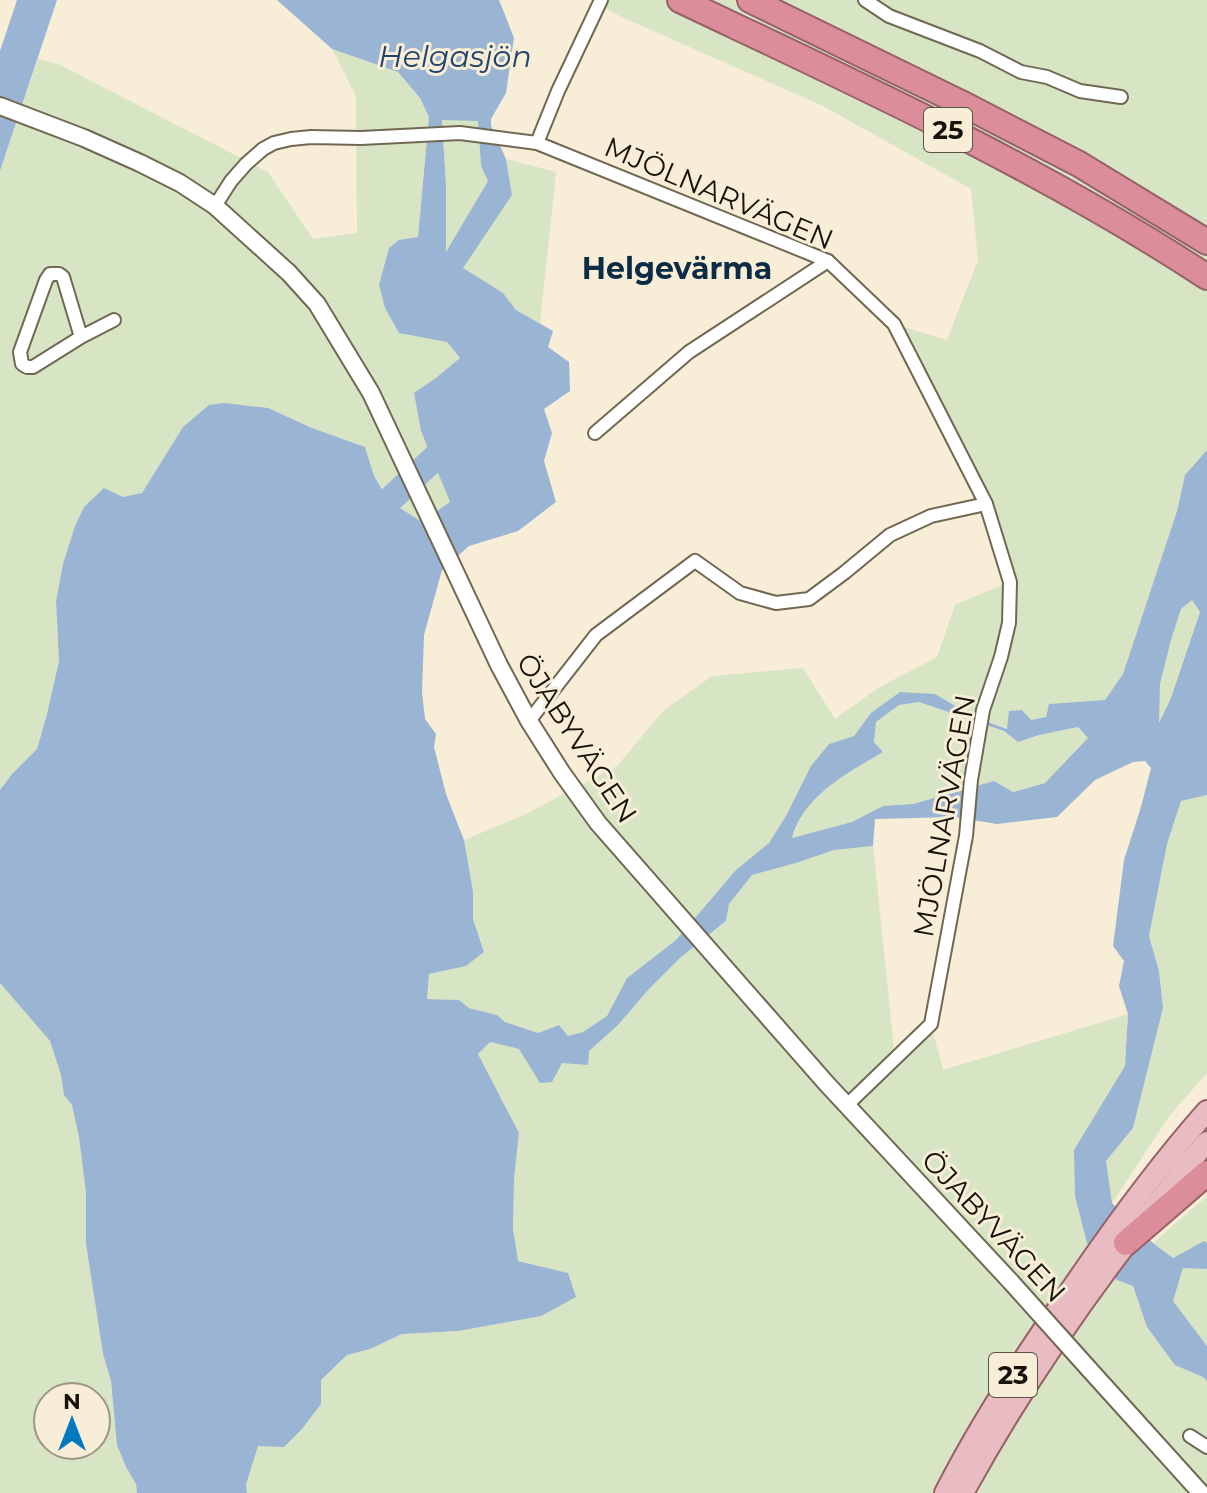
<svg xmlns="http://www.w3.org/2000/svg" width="1207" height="1493" font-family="Montserrat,sans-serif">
  <rect width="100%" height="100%" fill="#f8edd6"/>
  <!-- green -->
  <g fill="#d8e5c5" fill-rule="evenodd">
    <path d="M592,0H1207V450L1185,475L1177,511L1123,674L1105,700L1049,704L1046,717L1031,720L1008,729C982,720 959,708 935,694L871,713L854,736L829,744L769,843L736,870L676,940L627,978L607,1016L583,1032L568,1036L559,1025L538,1033L505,1022L497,1015L469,1008L458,1000L427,999L429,974L466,966L484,952L473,919V891L464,840L522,816L617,766L663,711L712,676L803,668L835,719L878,688L937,657L955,605L1009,582L986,504L894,324L947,340L978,260L971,189L823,106L615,14Z"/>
    <path d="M332,49L398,72L420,98L429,117L418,238L399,240L430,338L447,342L460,358L437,377L414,393L421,431L451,502L422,522L389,501L374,476L365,447L312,428L268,408L183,427L142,493L84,507L75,526L63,564L56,601L59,661L47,714L37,750L12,774L0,790V171L38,59L58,64L268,172L313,239L357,233L356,96Z"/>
    <path d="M442,120H478L481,166L488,181L445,254L446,185Z"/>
    <path d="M506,159L556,172L540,324L516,310L503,293L462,268L512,195Z"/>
    <path d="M1192,599L1200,611L1171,698L1158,725L1160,684L1171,640L1181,609Z"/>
    <path d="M919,702L1004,731L1018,742L1039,735L1078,727L1089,738L1045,783L1012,792L994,781L913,804L883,806L852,822L792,838C807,794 845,775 883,752L874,742L876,722L899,705Z"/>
    <path d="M1207,795V1073L1170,1115L1112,1203L1106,1161L1133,1128L1163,1008L1159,971L1149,936L1167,844L1181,801Z"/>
    <path d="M873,846L895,1058L931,1024L943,1070L1128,1014L1125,1066L1075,1150L1133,1286L1147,1327L1207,1381V1493H247L246,1486L258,1446L321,1404V1380L347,1355L370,1349L402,1334L458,1331L567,1273L518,1261L513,1229L514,1179L519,1133L478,1054L490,1042L519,1049L552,1081L562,1063L589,1051L617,1026L649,989L680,958L726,922L729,904L752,875L796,863L834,850Z"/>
    <path d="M0,983L50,1041L61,1075L64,1095L72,1105L79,1137L86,1193V1244L103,1354L111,1381L117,1445L126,1467L136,1484L137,1493H0ZM48,1397H96V1445H48Z"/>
    <path d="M1207,1196V1243L1204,1241L1173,1258L1153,1243Z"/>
    <path d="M1183,1268L1207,1269V1346L1173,1301Z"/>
  </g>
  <!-- water -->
  <g fill="#9ab4d3" fill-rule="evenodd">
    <path d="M17,0H57L0,171V51Z"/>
    <path d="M277,0H499L514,38L506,93L491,119V126L506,159L512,195L463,268L503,293L516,310L553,331L548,347L569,362L570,391L544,409L552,433L544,461L556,502L518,531L469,546L442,570L424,635L422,692L425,719L436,734L434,747L446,794L464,840L473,891V919L484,952L466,966L429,974L427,999L459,1000L469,1008L497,1015L505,1022L538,1033L559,1025L568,1036L583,1032L607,1016L627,978L676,940L736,870L769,843L787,814L811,766L829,744L854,736L871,713L900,692L935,694L959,708L988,722L1007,729L1009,711L1022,710L1031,720L1046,717L1049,704L1105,700L1123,674L1177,511L1185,475L1207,450V795L1181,801L1167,844L1149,936L1159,971L1163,1008L1133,1128L1106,1161L1112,1203L1153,1243L1173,1258L1204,1241L1207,1243V1269L1183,1268L1173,1301L1207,1346V1381L1203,1377L1175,1365L1147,1327L1133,1286L1117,1280L1087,1243L1075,1196L1074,1150L1125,1066L1128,1014L1119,986L1124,961L1113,946L1124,860L1141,807L1151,768L1145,761L1133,762L1095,780L1057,817L997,824L954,817L875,819L873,846L834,850L796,863L752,875L729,904L726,921L680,958L649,989L617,1026L589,1051L588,1065L562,1063L552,1082L540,1083L519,1049L490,1042L478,1054L519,1133L514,1179L513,1229L518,1261L568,1273L576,1297L541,1316L458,1331L402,1334L370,1349L347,1355L321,1380V1404L302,1429L284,1447L258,1446L246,1485L247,1493H137L136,1484L126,1467L117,1445L111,1381L103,1354L86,1244V1193L79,1137L72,1105L64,1095L61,1075L50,1041L0,983V790L12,774L37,749L47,714L59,661L56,601L63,564L75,526L84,507L104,488L123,497L142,493L183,427L209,405L224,403L268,408L312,428L365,447L374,476L389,501L422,522L450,502L421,431L414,393L437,377L460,358L447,342L399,333L385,308L379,285L389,248L399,240L418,237L429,117L420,98L398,72L332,49ZM442,120L478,121L481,166L488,181L446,252V185ZM1192,600L1200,612L1171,698L1159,723L1160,684L1171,640L1181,609ZM919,702L1004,731L1018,742L1039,735L1078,727L1088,738L1045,783L1013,792L994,781L913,804L883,806L852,822L792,838C804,795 848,773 883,752L874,742L876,722L899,705Z"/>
  </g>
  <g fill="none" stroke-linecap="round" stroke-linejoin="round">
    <!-- river -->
    <path stroke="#9ab4d3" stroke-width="26" d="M364,524L458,436"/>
    <!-- minor casing -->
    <g stroke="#716853" stroke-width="16">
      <g id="minor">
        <path d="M865,0L889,16L980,51L1021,72L1047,77L1080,91L1121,97"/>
        <path d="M537,143L558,91L601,0"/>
        <path d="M215,206L231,181L246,164L263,149L274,143L291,139L311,137L361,138L460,133L537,143L828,261L894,324L986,504L1010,582L1009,623L1001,657L983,710L971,780L966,836L931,1024L846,1106"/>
        <path d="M81,337L63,277L59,274H50L46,280L20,352L22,364L27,367H33L81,337L114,320"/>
        <path d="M595,433L689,352L828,261"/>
        <path d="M529,721L596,635L695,561L740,593L776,603L809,599L844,573L890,535L931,516L986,504"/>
        <path d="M1190,1436L1207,1447"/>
      </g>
    </g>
    <!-- tertiary casing -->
    <g stroke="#716853" stroke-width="20">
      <g id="tertiary">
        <path d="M0,106L84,138L140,163L180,183L215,206L289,273L317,304L371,393L499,665L529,721L562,773L598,823L826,1083L1011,1282"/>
        <path d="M1089,1369L1201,1493"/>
      </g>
    </g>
    <!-- primary casing -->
    <g stroke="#966267" stroke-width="24">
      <g id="primary">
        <path d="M945,1493C978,1428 1018,1366 1060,1306C1105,1239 1153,1172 1207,1111"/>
        <path d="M963,1493C1016,1396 1078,1305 1146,1218C1166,1193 1185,1166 1207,1142"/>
      </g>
    </g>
    <!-- motorway casing -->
    <g stroke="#966267" stroke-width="28">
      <g id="motorway">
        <path d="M680,0C859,85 1041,168 1207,277"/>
        <path d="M750,0L961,103L1079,164L1207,242"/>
        <path d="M1126,1243L1207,1173"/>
      </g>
    </g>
    <!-- minor -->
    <use href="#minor" stroke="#fff" stroke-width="12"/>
    <!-- tertiary -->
    <use href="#tertiary" stroke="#fff" stroke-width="16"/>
    <!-- primary -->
    <use href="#primary" stroke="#e9bbc2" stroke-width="20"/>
    <!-- motorway -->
    <use href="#motorway" stroke="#db8d99" stroke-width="24"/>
    <!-- tertiary-bridge casing -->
    <g stroke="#716853" stroke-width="20" stroke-linecap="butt">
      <path id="tertiary-bridge" d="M1011,1282L1089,1369"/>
    </g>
    <!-- tertiary-bridge -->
    <use href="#tertiary-bridge" stroke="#fff" stroke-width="16"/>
  </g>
  <g text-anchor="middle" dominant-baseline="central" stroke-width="6" stroke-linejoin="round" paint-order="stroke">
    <!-- shield labels -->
    <g fill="#f8edd6" stroke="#5a5448" stroke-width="2">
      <rect x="924" y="108" width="48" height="44" rx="6"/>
      <rect x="989" y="1353" width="48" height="44" rx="6"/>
    </g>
    <g font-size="26" font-weight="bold" fill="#17130b">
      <text x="948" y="130">25</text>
      <text x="1013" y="1375">23</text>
    </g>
    <!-- street labels -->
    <g font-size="28" fill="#17130b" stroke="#f8edd6">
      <text transform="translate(719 193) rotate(23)">MJÖLNARVÄGEN</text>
      <text transform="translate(577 738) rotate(57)">ÖJABYVÄGEN</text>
      <text transform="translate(944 816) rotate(-80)">MJÖLNARVÄGEN</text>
      <text transform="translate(994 1226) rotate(47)">ÖJABYVÄGEN</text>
    </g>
    <!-- water labels -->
    <g font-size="30" font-style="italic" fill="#21446f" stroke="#f8edd6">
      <text x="455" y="56">Helgasjön</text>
    </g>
    <!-- neighbourhood labels -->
    <g font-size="30" font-weight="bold" fill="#0c2b45" stroke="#f8edd6">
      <text x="677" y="268">Helgevärma</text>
    </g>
  </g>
  <!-- north arrow -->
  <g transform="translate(72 1421)"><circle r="38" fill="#f8edd6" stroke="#9e9685" stroke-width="2"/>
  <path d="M0-6L14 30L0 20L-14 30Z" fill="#0477c1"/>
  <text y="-12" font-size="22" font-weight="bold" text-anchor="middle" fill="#17130b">N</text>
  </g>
</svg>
